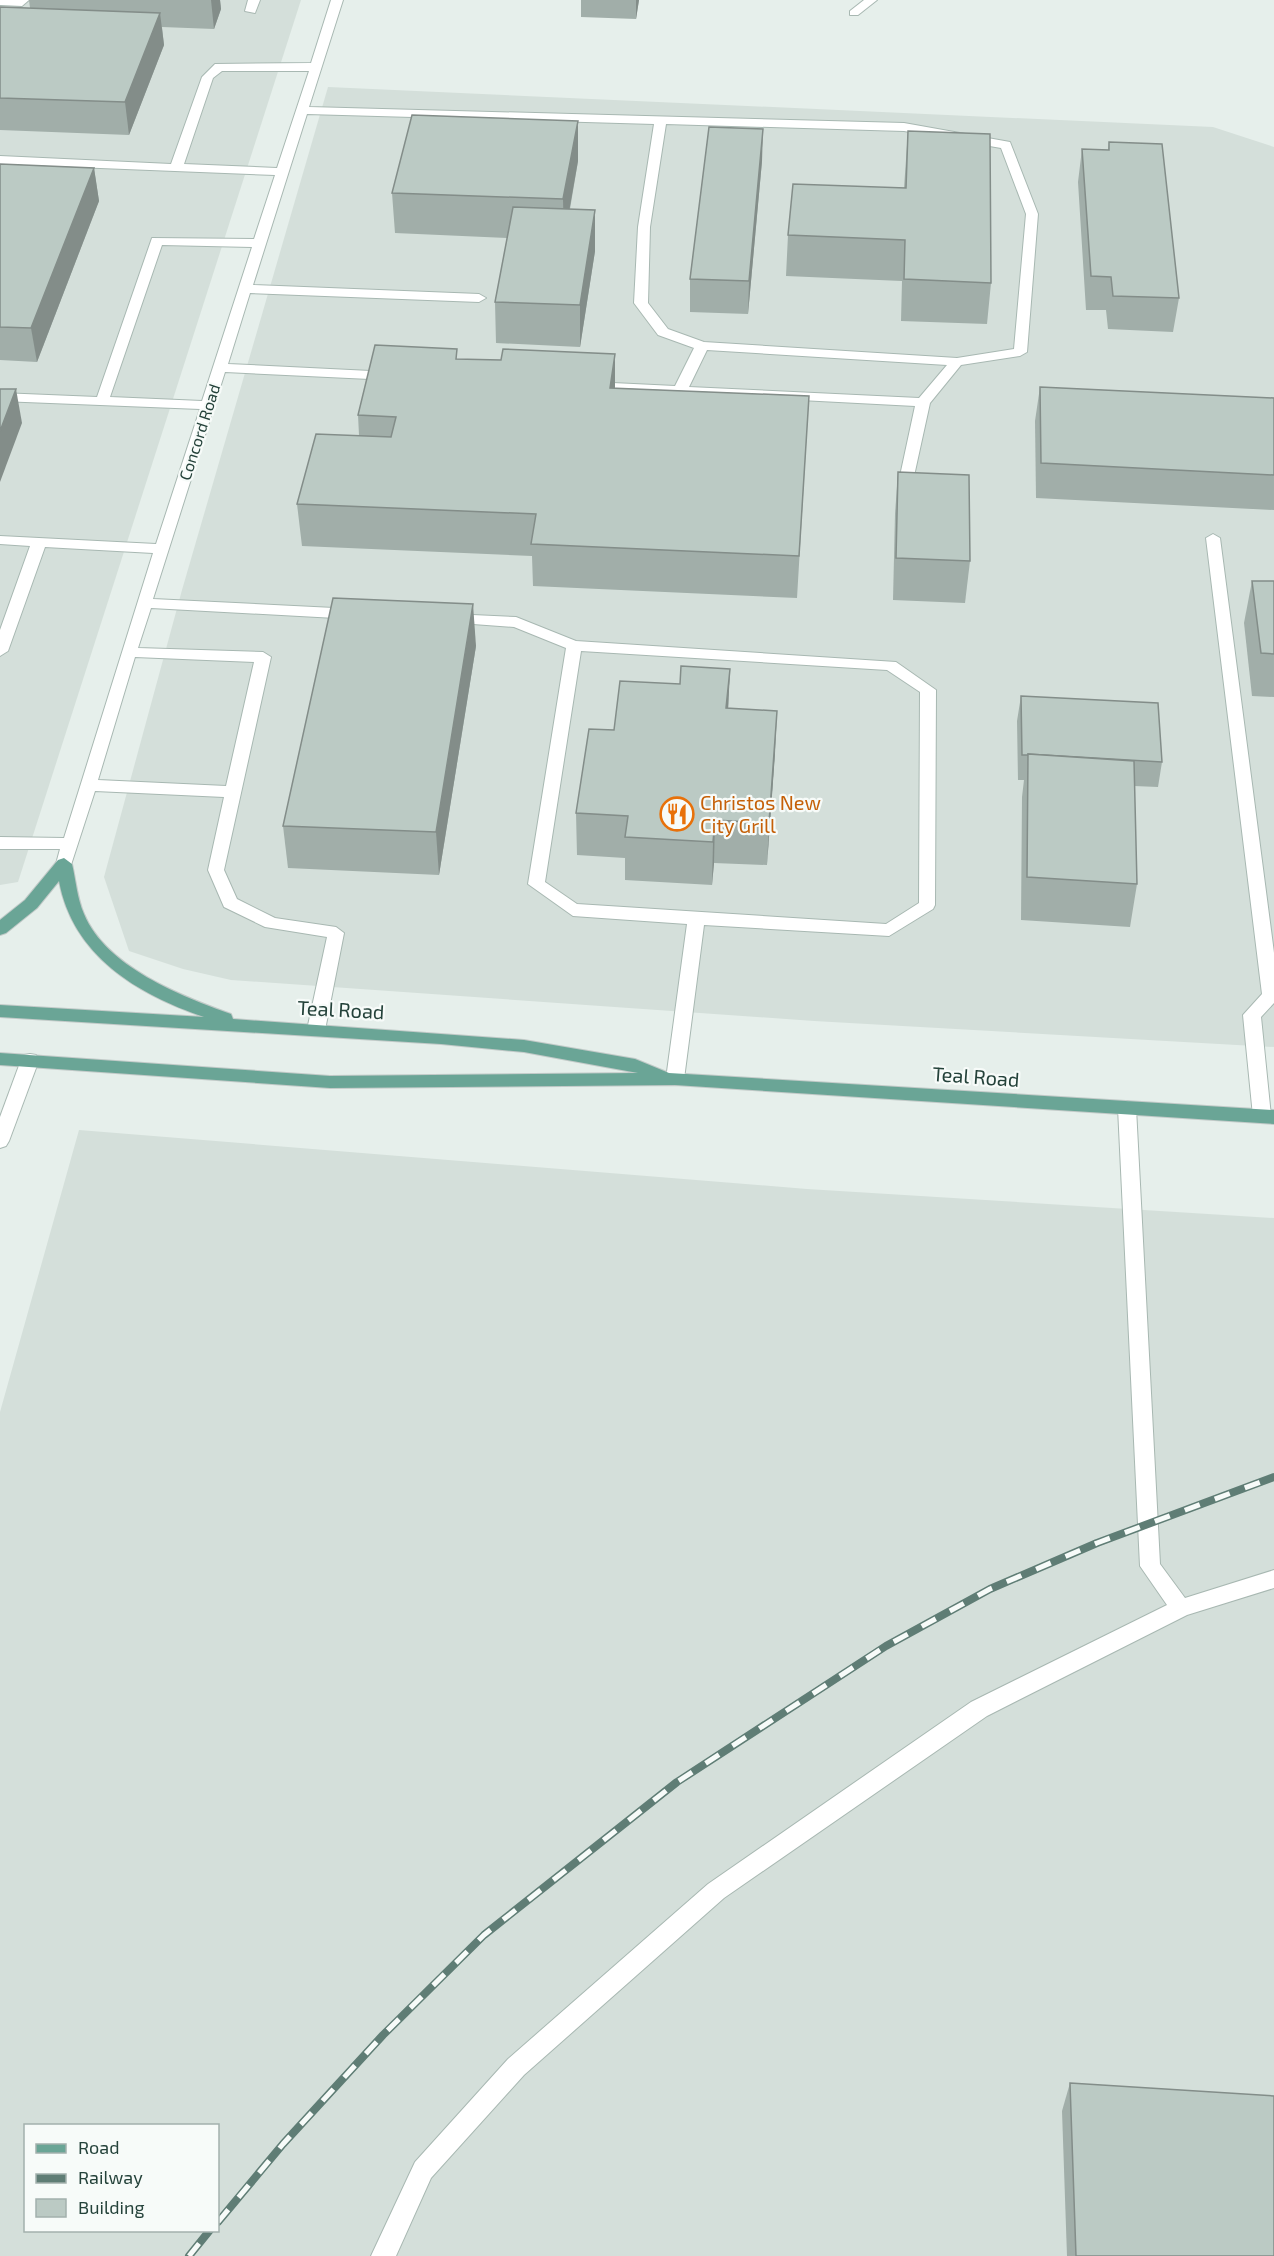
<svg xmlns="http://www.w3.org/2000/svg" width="1274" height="2256" font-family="'Exo 2',sans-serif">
  <rect width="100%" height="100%" fill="#e6efeb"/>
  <!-- built -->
  <g fill="#d4dfda" fill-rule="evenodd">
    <path d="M0,0H301L18,882L0,885Z"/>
    <path d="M328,87L1213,127L1274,147V1047L814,1021L231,980L183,969L129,951L104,877L182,590Z"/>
    <path d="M79,1130L807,1189L1274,1218V2256H0V1412ZM26,2126H218V2230H26Z"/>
  </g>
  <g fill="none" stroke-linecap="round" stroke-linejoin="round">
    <!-- minor casing -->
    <g stroke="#a8b8b2" stroke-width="2">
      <g id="minor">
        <path d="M0,0H29L22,6L0,5Z"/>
        <path d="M248,0H260L255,13L245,11Z"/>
        <path d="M331,0H343L309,107L904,123L1010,142L1038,214L1027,352L1020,356L961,365L930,403L914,476L907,480L900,476L915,406L587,389V383L592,382L675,386L694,348L658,335L634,303L638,227L654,124L307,114L253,285L479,294L486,298L479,302L250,293L228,364L391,372L398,376L391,380L225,372L153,599L354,609L362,614L354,619L151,608L138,648L263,652L271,657L224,870L237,899L275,918L336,927L344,933L325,1030L322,1034H310L307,1030L327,937L265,927L224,907L208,870L224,797L95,791L70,868L64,870L56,864L60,849H0V837L64,838L153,553L45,547L8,651L0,656V630L30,546L0,544V536L156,544L200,409L0,401V393L97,397L152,238L254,239L275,175L0,164V156L171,164L202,77L215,64L311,63ZM222,71H309L277,168L184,164L213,78ZM666,124L904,131L1001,148L1026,214L1014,349L957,358L704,342L668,329L648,303L650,227ZM162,245L252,247L202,401L110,397ZM707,350L947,365L919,398L689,387ZM135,657L254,662L226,786L98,780Z"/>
        <path d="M864,0H877L858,15H850V11Z"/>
        <path d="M1213,534L1220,538L1274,953V1003L1261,1017L1271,1116L1268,1121H1256L1253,1116L1243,1015L1262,994L1206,538Z"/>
        <path d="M451,614L516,617L576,641L896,662L936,690L935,905L933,909L889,936L704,925L684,1079L681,1084H669L666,1079L687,924L573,916L528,884L566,648L514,627L446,622L443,619L446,616ZM581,651L887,670L920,692L919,903L886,924L577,904L545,882Z"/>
        <path d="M30,1054L36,1055L39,1060L9,1141L6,1146L0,1148V1117L21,1060L24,1055Z"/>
        <path d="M1127,1101L1133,1103L1136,1108L1160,1564L1185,1598L1274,1570V1588L1187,1615L987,1716L724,1898L524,2075L431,2178L396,2256H371L415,2162L508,2059L708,1884L971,1702L1167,1605L1140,1566L1118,1108L1121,1103Z"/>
      </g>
    </g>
    <!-- major casing -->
    <g stroke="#c2cac8" stroke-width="2">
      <path id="major" d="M64,858L72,864C76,881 77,898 84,914C106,967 181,996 231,1014L233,1019L524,1040L635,1059L669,1073L1274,1110V1124L675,1085L330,1088L0,1065V1053L330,1076L638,1073L524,1052L441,1044L0,1017V1005L204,1017C137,994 73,956 59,881L37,908L6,933L0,935V920L25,900L58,860Z"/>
    </g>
    <!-- minor -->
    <use href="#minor" fill="#fff" fill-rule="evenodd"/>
    <!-- major -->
    <use href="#major" fill="#6aa596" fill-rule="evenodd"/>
    <!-- rail casing -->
    <g stroke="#5f7d75" stroke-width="8">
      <g id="rail">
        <path d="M218,2222L283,2144L383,2035L484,1935L677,1782L886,1646L990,1589L1097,1543L1274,1477"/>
        <path d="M189,2256L210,2230"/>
      </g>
    </g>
    <!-- rail -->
    <use href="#rail" stroke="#f7fbf9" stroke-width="5" stroke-dasharray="16" stroke-linecap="butt"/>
  </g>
  <!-- wall -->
  <g fill="#a1aea9">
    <path d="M29,0H220L221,9L214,29L162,27L164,45L129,135L0,130V7L30,8Z"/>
    <path d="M581,0H639L636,19L581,17Z"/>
    <path d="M908,131L991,283L987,324L901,321L902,281L786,276L788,235L904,188Z"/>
    <path d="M1109,142L1179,298L1173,332L1108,329L1106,310H1086L1078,182L1082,149L1108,150Z"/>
    <path d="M578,161L570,209L595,251L580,347L496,343L495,302L507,238L395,233L392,193Z"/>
    <path d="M762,161L748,314L690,312V279Z"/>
    <path d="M0,164L94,168L99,201L37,362L0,360Z"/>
    <path d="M458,359L615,388L809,396L797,598L533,586L532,556L302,546L297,504L359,435L358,415Z"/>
    <path d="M1040,387L1274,398V510L1036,498L1035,421Z"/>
    <path d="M898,472L970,561L965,603L893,600L895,514Z"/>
    <path d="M1252,581H1274V697L1252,696L1244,623Z"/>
    <path d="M476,646L439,875L288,868L283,826Z"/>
    <path d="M730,669L728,708L775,753L767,865L714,863L712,885L625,880V858L577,855L576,813L614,730L680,684Z"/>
    <path d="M1021,696L1162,762L1158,787L1134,786L1137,884L1130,927L1021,920L1022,797L1024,780H1018L1017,721Z"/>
    <path d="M1070,2083L1274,2256H1067L1062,2111Z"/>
  </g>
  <!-- shaded-wall -->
  <g fill="#838d89">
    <path d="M211,0H220L221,9L214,29Z"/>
    <path d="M636,0H639L636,19Z"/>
    <path d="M160,13L164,45L129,135L125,102Z"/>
    <path d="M578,121V161L564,240L563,199Z"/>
    <path d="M763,129L762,161L748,314L749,281Z"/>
    <path d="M94,168L99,201L37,362L31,328Z"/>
    <path d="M595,210V251L580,347V305Z"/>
    <path d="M615,354V396L610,388Z"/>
    <path d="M16,389L22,423L0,482V431Z"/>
    <path d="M473,604L476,646L439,875L436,832Z"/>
    <path d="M730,669L728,712L726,708Z"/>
    <path d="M777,711L775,753L767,865L769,823Z"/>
    <path d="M715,820L714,863L712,885L713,842Z"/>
  </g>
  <!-- building -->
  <g fill="#bbcac4" stroke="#838d89" stroke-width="1.5">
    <path d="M0,7L160,13L125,102L0,98Z"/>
    <path d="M412,115L578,121L563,199L392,193Z"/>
    <path d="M709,127L763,129L749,281L690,279Z"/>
    <path d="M908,131L990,134L991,283L904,279L905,240L788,235L793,184L906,188Z"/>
    <path d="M1109,142L1162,144L1179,298L1113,296L1111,277L1091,276L1082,149L1109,150Z"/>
    <path d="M0,164L94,168L31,328L0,327Z"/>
    <path d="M513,207L595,210L580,305L495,302Z"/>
    <path d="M375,345L457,349L456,359L501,360L503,349L615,354L610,388L809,396L799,556L531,544L536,514L297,504L316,434L391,437L396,417L358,415Z"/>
    <path d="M1040,387L1274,398V475L1041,463Z"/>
    <path d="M0,389H16L0,431Z"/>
    <path d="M898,472L969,475L970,561L896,558Z"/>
    <path d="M1252,581H1274V654L1261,653Z"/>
    <path d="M333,598L473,604L436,832L283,826Z"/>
    <path d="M681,666L730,669L726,708L777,711L769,823L715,820L713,842L625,837L628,816L576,813L589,729L614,730L620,681L680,684Z"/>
    <path d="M1021,696L1158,703L1162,762L1028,754V755H1022Z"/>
    <path d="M1028,754L1134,761L1137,884L1027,877Z"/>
    <path d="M1070,2083L1274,2096V2256H1076Z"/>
  </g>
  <!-- icons -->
  <defs>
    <g id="restaurant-ring" transform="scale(1.725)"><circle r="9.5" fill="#f7fbf9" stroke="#e8710a" stroke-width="1.5"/><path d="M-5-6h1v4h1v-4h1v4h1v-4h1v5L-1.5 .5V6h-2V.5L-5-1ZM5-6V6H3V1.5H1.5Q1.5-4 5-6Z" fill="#e8710a"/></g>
  </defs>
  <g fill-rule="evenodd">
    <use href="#restaurant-ring" x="677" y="814"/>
  </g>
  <g text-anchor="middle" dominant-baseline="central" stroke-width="4.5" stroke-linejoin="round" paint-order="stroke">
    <!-- far-street labels -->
    <g font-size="16" fill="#24423a" stroke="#f7fbf9">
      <text transform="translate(199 432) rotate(-72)">Concord Road</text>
    </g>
    <!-- food labels -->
    <g font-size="20" fill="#c56008" stroke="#f7fbf9" text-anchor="start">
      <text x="700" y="802">Christos New<tspan x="700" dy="23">City Grill</tspan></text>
    </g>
    <!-- street labels -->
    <g font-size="20" fill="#24423a" stroke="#f7fbf9">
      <text transform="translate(341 1009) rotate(3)">Teal Road</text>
      <text transform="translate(976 1076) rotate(4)">Teal Road</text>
    </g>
  </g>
  <!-- legend -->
  <rect x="24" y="2124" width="195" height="108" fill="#f7fbf9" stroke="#a3b1ad" stroke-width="1.5"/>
  <rect x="36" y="2144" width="30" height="9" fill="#6aa596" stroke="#a3b1ad" stroke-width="1.5"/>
  <text x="78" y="2154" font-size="18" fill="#24423a">Road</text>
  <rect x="36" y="2174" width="30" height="9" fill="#5f7d75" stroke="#a3b1ad" stroke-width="1.5"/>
  <text x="78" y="2184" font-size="18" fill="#24423a">Railway</text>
  <rect x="36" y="2199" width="30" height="18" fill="#bbcac4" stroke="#a3b1ad" stroke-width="1.5"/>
  <text x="78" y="2214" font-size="18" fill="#24423a">Building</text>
</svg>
